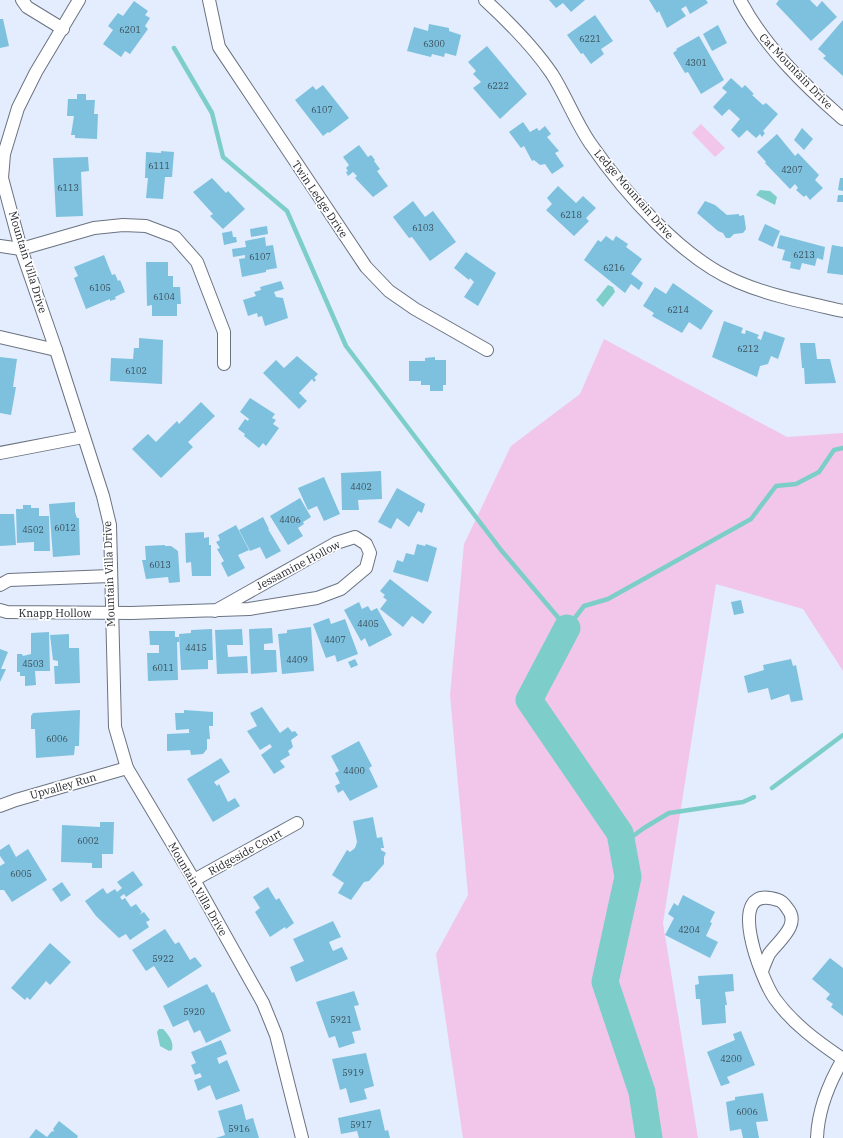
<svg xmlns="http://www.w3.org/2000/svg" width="843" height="1138" font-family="'IBM Plex Serif',serif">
  <rect width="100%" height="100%" fill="#e3edfd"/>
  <!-- green -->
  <g fill="#f1c6ea">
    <path d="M701,124L725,148L715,157L692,133Z"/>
    <path d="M604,339L787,437L843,433V671L803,609L716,584L663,923L698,1138H463L436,954L468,895L450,695L464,544L511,446L580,394Z"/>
  </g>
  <!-- water -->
  <g fill="#7dcecb">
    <path d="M760,190L770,191L777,197L775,205L756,195Z"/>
    <path d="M608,285L613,287L615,292L603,307L596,300Z"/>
    <path d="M159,1029H163C169,1035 174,1042 172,1050L169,1051L160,1046L157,1032Z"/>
  </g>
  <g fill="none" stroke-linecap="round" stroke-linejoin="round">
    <!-- stream -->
    <g stroke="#7dcecb" stroke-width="4.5">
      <path d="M174,48L212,113L223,157L287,211L346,346L501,550L567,628L584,606L608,599L751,519L776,486L796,484L819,472L834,450L843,448"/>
      <path d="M772,788L843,735"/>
      <path d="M622,844L644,828L669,813L743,802L754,797"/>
    </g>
    <!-- river -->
    <path stroke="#7dcecb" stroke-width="27" d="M567,628L529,700L620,833L628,877L605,982L642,1092L649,1138"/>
  </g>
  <!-- building -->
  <g fill="#7dc1de">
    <path d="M549,0H585L571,12L563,3L556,8Z"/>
    <path d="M649,0H706L708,3L690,14L686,6L681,9L686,16L667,28L659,11L657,13Z"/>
    <path d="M779,0H810L817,7L822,1L837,17L811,41L776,4Z"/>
    <path d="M134,1L148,11L145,15L150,18L145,26L148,29L130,54L125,51L121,57L103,44L113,30L108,26L118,13L123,16Z"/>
    <path d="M595,15L613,41L601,49L604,54L591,64L583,53L581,54L567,35Z"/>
    <path d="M0,19H3L9,46L0,48Z"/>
    <path d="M843,20V76L823,58L826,56L818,49Z"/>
    <path d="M429,24L449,28V31L461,35L456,56L445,53L444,57L432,54L431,57L407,51L414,27L428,31Z"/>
    <path d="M718,25L727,43L712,51L703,34Z"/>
    <path d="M699,36L724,80L701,94L688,72L685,73L673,53L677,50L676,49Z"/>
    <path d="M487,46L527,94L500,119L473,88L481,82L473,74L476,71L468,62Z"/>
    <path d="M731,78L742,88L745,85L754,94L752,95L763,105L766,103L778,114L763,131L765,133L762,137L760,134L756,138L747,130L739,138L731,130L740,119L729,109L722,116L713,107L727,92L722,88Z"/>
    <path d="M323,85L349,118L329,133L328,132L323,136L295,100L313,86L316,90Z"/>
    <path d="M77,94H86V100H95L94,114H98L97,139L75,138V135H71L74,116H67L68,99H77Z"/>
    <path d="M523,122L530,132L537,128L539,131L545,126L551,134L547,137L559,151L555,153L564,166L552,174L545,164L540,165L534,160L532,161L524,146L521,148L509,132Z"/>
    <path d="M802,128L813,139L804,150L794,140Z"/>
    <path d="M777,134L795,156L798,153L819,175L815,180L823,188L810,200L806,195L804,197L796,190L798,188L795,184L790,189L765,163L766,162L757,152Z"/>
    <path d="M359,145L368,157L371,155L375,160L374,161L380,169L377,171L388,186L373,197L355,178L357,176L353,172L348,176L346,172L348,171L346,168L349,165L343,157Z"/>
    <path d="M161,151L174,152L172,177H165L163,199L146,198L148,178H145L146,152L161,153Z"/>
    <path d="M88,157L89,171L81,172L83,216L56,217L53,158Z"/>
    <path d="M212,178L226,193L228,191L245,209L223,229L210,216L213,214L193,192Z"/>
    <path d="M840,178H843V191L838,190Z"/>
    <path d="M558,186L576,203L583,196L596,208L586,218L589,221L574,236L546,210L552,204L547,198Z"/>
    <path d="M838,195H843V202H837Z"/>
    <path d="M413,201L425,217L433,211L456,242L430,261L412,237L409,238L393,217Z"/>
    <path d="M705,201L715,205L727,215L739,214V216L744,215L746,229L743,233L734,234L730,238H726L723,233L718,231L697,213Z"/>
    <path d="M765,224L780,231L773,247L758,240Z"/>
    <path d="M267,226L268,234L251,237L250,229Z"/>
    <path d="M232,231L233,237H236L237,242L224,245L222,233Z"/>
    <path d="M780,235L825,247L823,260L817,258L815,266L802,263L800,270L790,268L791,262L782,260L785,250L777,248Z"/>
    <path d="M606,236L613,241L616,236L628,244L626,247L642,259L631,274L643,283L639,290L631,284L625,293L584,260L598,240L601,242Z"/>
    <path d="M265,237L266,246L273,245L277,268L266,270V272L242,277L239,259L245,258V255L233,257L232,249L246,247L245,241Z"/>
    <path d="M832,245L843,247V275L827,273Z"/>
    <path d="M466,252L496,273L478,306L464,297L474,282L470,278L469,280L454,268Z"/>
    <path d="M104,255L112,275L115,274L118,281L120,280L125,292L115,297L116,299L110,301V299L86,309L74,278L78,276L74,267Z"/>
    <path d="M146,262H168V276H173V287H180L181,304H177V316H152V305L147,306Z"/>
    <path d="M281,281L284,289L274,292L276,297L283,298L288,318L265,326L262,316L258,317L257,313L248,316L243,300L256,296L254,292L261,290L260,287Z"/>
    <path d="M673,283L713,311L701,330L689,322L682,333L652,316L654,313L643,306L655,287L666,294Z"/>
    <path d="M724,321L743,328L741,333L745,334L746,330L759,335L757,338L761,340L764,331L785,338L778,359L771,356L768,364L760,366L757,377L712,357Z"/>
    <path d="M139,338L163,340L162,384L110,381L111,358L133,359L134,348H139Z"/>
    <path d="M800,343H815L817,359H830L836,383L805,384L804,368H802Z"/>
    <path d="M297,356L318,374L314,378L316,380L314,382L312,379L299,393L307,401L299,409L263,373L276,360L284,368Z"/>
    <path d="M0,357L17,359L13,387H16L11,415L0,413Z"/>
    <path d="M435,357V360H446V385H443V391H430V385H421V381H409V361H425V358Z"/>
    <path d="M250,398L275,414L272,418L276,420L273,424L279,428L266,446L263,443L259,448L244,436L245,434L238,429L245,419L248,421L249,419L240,412Z"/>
    <path d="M201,402L215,416L188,442L193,447L161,478L132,449L148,434L156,442L177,421L179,424Z"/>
    <path d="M381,471L382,499L358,500L359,510H342L341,473Z"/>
    <path d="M324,477L340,514L324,521L317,506L308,510L298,488Z"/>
    <path d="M397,488L425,504L422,513L418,511L409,527L397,518L391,529L378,522Z"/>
    <path d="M300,498L311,517L303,522L304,524L298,528L303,536L288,545L270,516Z"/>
    <path d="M75,502V512L77,518H79L80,555L53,557L49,504Z"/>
    <path d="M23,505H31V508H39V516H49L50,551H34V542L17,543L16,509H23Z"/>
    <path d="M0,514H14L16,545L0,546Z"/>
    <path d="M263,517L269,529H268L281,551L266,559L260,547L250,551L239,530Z"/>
    <path d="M236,525L249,550L238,555L245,568L228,577L221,563L224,561L217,549L220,548L216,542L220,540L218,535Z"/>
    <path d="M204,532V538L209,537V545H211V576H192L191,562L186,563L185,533Z"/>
    <path d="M417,544L425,546L426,544L437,548L428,582L393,572L397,560L403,562L406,553L414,555Z"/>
    <path d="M165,545V546H171L178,551L180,582L169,583L168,577L146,579L142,560H146L145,546Z"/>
    <path d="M390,579L432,612L423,624L412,616L403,627L380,609L387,600L383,597L385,595L380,591Z"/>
    <path d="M741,600L744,613L734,615L731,602Z"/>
    <path d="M359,602L362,609L368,606L371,611L377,608L392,635L369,647L365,638L361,641L344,610Z"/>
    <path d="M329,618L331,624L345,619L358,654L337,662L335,655L326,658L313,624Z"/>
    <path d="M311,627L314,671L282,674L278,634L287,633V630Z"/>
    <path d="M272,628L273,643L264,644V650H276L277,672L251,674L249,629Z"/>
    <path d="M212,629L213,660H208V669L181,670L179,634L191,633V630Z"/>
    <path d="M242,629L243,645H227L228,657L247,656L248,673L217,674L215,630Z"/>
    <path d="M149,631H175V637H179V642H177L178,680L148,681L147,653H159V645H150Z"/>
    <path d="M49,632L50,671H35L36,685L25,686V676H20V672H17V654H22L23,656L31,654V633Z"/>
    <path d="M69,634V648H79L80,683L55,684L54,666H58V661L53,660L50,635Z"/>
    <path d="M0,649L8,652L1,669H6L0,682Z"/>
    <path d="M355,659L358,665L351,668L348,662Z"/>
    <path d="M791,659L793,666L796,665L803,700L791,702L789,694L771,700L768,688L748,693L744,676L764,670L763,665Z"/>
    <path d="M262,707L280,733L288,727L292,732L295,731L298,735L291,740L293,747L288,751L290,755L280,761L285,767L274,774L261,755L272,747L270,744L260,750L247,731L257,726L250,713Z"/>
    <path d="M80,710L79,746H75L74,755L36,758L35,729H31V716L33,713Z"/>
    <path d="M184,710L213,712V726H209L210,739H207V749L203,754L191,755L190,750L167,751V734L189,733V729L176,730L175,713H184Z"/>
    <path d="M359,741L372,766L369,768L378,787L350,801L343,790L338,793L335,786L340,783L335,773L339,771L331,756Z"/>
    <path d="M221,758L230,772L214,782L217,786L219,784L228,802L235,798L240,806L213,822L187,779Z"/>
    <path d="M373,817L377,838L382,837L384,848H381V850L386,853L384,857V864L369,881L364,882L351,900L338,893L344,883L332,875L347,850L350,852L355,848L357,842L353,821Z"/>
    <path d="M100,822H114L113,854H102V868H92V863L61,862L62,825L100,827Z"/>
    <path d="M9,844L16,857L28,849L47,880L12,902L4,890H0V866L5,863L0,856V850Z"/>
    <path d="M133,871L143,885L126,897L124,894L120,897L122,900L125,898L131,907L136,904L142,912L139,915L144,912L150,920L146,922L149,927L130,940L126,934L119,938L96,916L85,901L103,888L107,894L115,889L117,892L122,888L117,882Z"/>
    <path d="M62,882L71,895L61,902L52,889Z"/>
    <path d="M268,887L276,900L279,898L294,923L286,929L285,927L270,937L255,912L260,908L253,897Z"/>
    <path d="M683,895L715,912L710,922L712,923L706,936L718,942L710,958L665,935L674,918L668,914L674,903L678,906Z"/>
    <path d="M333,921L341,937L329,942L333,951L342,947L348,959L296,982L290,967L304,961L293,939Z"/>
    <path d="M165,929L175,944L179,942L190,960L195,957L202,966L168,988L154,966L146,971L132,950Z"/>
    <path d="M50,943L71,962L50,985L46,981L30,1000L27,997L25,1000L11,988Z"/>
    <path d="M830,958L843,968V1016L831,1007L833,1004L826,999L830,994L812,979Z"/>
    <path d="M733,974L734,991L725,992L727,1005H725L726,1023L702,1025L700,999H696L695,985L699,984L698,976Z"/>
    <path d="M207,984L212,993L214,992L231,1031L206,1043L200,1030L194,1033L188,1020L173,1027L163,1006Z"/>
    <path d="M354,991L359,1005L354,1006L361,1030L352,1032L355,1043L339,1048L335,1036L329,1038L316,1002Z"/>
    <path d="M741,1031L755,1065L727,1077L730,1083L721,1086L707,1052L735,1040L733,1034Z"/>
    <path d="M221,1040L227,1054L217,1058L219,1064L227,1060L240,1091L216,1100L210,1085L198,1091L194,1080L202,1077L200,1073L195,1075L191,1065L196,1063L191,1052Z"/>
    <path d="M366,1053L374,1086L364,1089L367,1099L350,1103L346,1088L340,1090L332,1059Z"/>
    <path d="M763,1093L768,1121L756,1122L759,1138H743L741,1129L730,1131L726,1102L735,1100V1097Z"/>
    <path d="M242,1104L246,1120L253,1118L259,1138H216L225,1135L218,1111Z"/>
    <path d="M380,1109L385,1131L388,1130L390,1138H359L357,1131L341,1134L338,1118Z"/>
    <path d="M59,1121L78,1136L77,1138H29L36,1129L47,1137L52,1131L53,1132L54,1130L53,1129Z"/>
  </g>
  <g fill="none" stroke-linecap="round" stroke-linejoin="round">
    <!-- street casing -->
    <g stroke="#6b7381" stroke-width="14">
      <g id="street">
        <path d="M22,0L27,7L63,29"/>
        <path d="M79,0L36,72L18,108L4,154L2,178L21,249L56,350L103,496L110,525L115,727L127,768L194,880L263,1003L276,1035L302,1138"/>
        <path d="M209,0L219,47L366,267L389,291L415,309L487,350"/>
        <path d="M485,0C510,23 533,46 552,74C566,96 575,121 590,143C624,192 682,259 738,282C771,296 808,303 843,311"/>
        <path d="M740,0C764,46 804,85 843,119"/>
        <path d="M0,246L21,249L94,228L123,225L146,226L175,237L197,262L224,332V364"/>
        <path d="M0,337L56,350"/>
        <path d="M0,453L83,437"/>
        <path d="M0,585L9,580L110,576"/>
        <path d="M0,610L7,612L131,613L249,609L317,598L341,589L366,568L370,553L366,544L355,537L336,543L215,611"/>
        <path d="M0,806L16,800L127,768"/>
        <path d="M194,880L297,823"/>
        <path d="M762,971C764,966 766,960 769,954C777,942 802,925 787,908C785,905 782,901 778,900C722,881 762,981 775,999C793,1024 818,1042 843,1059"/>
        <path d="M817,1138C818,1110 829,1083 843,1059"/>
      </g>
    </g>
    <!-- street -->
    <use href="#street" stroke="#fff" stroke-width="12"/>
  </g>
  <g text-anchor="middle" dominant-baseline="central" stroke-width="3.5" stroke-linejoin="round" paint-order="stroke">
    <!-- number labels -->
    <g font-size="9" fill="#3b4e5a">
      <text x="130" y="29">6201</text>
      <text x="590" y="38">6221</text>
      <text x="434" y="43">6300</text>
      <text x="696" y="62">4301</text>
      <text x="498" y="85">6222</text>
      <text x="322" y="109">6107</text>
      <text x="159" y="165">6111</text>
      <text x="792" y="169">4207</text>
      <text x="68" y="187">6113</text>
      <text x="571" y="214">6218</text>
      <text x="423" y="227">6103</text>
      <text x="804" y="254">6213</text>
      <text x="260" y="256">6107</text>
      <text x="614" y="267">6216</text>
      <text x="100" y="287">6105</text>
      <text x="164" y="296">6104</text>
      <text x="678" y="309">6214</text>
      <text x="748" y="348">6212</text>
      <text x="136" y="370">6102</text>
      <text x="361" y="486">4402</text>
      <text x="290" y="519">4406</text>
      <text x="65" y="527">6012</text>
      <text x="33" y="529">4502</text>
      <text x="160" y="564">6013</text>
      <text x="368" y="623">4405</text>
      <text x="335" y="639">4407</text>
      <text x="196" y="647">4415</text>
      <text x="297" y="659">4409</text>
      <text x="33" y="663">4503</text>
      <text x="163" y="667">6011</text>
      <text x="57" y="738">6006</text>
      <text x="354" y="770">4400</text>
      <text x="88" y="840">6002</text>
      <text x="21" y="873">6005</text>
      <text x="689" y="929">4204</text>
      <text x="163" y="958">5922</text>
      <text x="194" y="1011">5920</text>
      <text x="341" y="1019">5921</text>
      <text x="731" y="1058">4200</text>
      <text x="353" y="1072">5919</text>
      <text x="747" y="1111">6006</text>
      <text x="361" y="1124">5917</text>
      <text x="239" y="1128">5916</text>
    </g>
    <!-- street labels -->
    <g font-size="11" fill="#25282e" stroke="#fff">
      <text transform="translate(796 71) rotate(46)">Cat Mountain Drive</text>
      <text transform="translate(634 194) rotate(49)">Ledge Mountain Drive</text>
      <text transform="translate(320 199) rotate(56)">Twin Ledge Drive</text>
      <text transform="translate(28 262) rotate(73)">Mountain Villa Drive</text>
      <text transform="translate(298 565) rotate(-28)">Jessamine Hollow</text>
      <text transform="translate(109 574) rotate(-92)">Mountain Villa Drive</text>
      <text x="55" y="613">Knapp Hollow</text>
      <text transform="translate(63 786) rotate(-16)">Upvalley Run</text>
      <text transform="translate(245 852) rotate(-29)">Ridgeside Court</text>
      <text transform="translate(198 889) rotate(60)">Mountain Villa Drive</text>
    </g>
  </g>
</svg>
